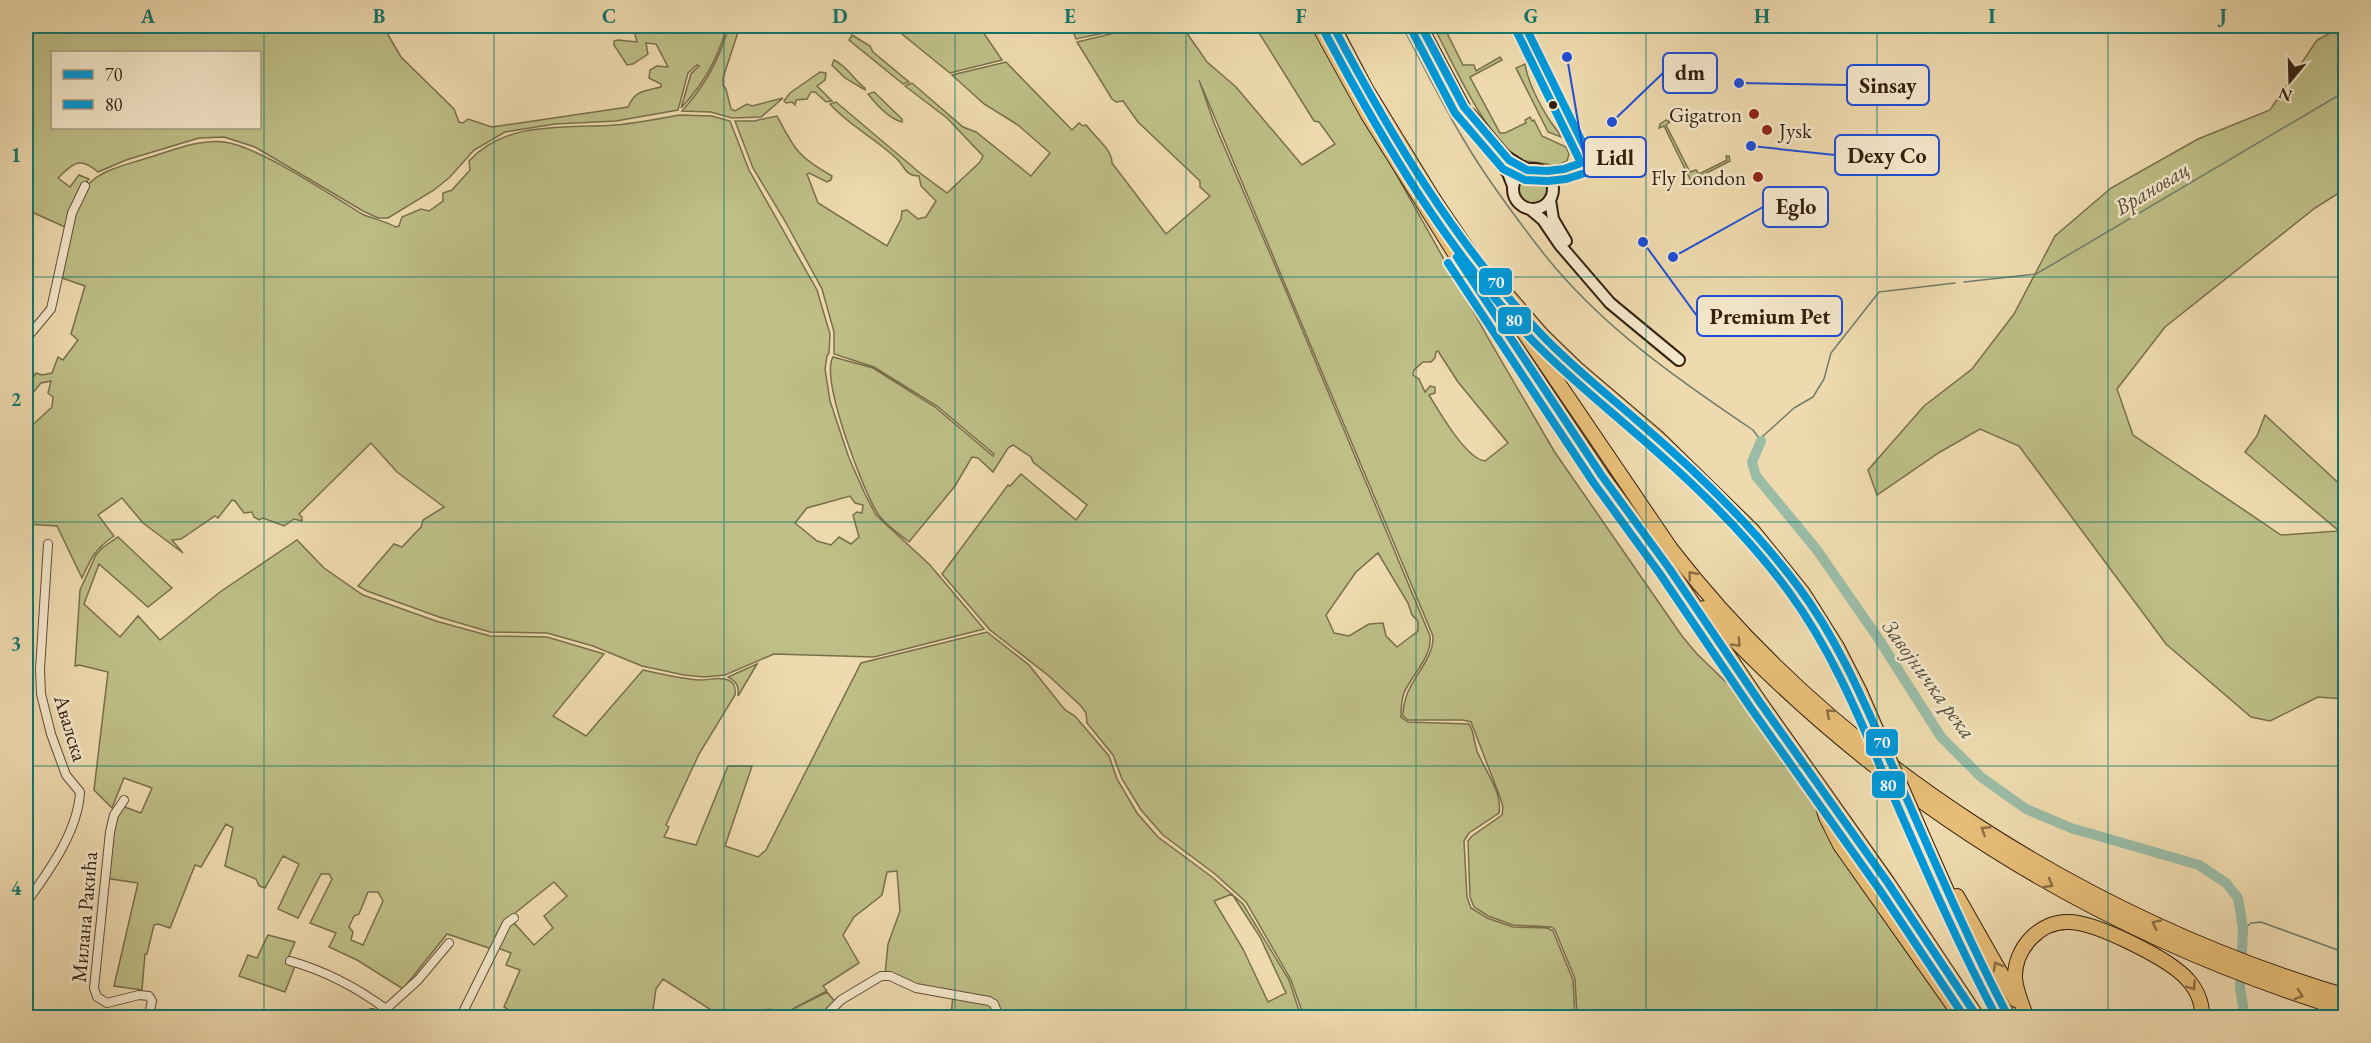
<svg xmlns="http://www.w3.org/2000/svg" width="2371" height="1043" font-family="'EB Garamond',serif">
  <rect width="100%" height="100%" fill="#eedaae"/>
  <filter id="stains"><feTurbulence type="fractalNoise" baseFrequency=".00333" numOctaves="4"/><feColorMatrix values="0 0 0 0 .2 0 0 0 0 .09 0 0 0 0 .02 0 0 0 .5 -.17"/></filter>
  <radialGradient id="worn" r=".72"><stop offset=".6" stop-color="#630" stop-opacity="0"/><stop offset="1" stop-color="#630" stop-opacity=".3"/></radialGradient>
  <!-- green -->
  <g fill="#bebe86" stroke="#796f4b" stroke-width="1.5" fill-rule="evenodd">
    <path d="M26,26H383L401,57L454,109L459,122L463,123L468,119L492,127L628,107C635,90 645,91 661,87V84L649,78L650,70L657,66L668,67L656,44L646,43L648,54L633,64L627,65L614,45V41L618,40L637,42L633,26H727C719,56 703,85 681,108L691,74L699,66L697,65L688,73L678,110L616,121L555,124L505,132L474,150L450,177L434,190L388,218H378L363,211L255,147L224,137L199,138L126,160L98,172C80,156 73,163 58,178L70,187L79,175L89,179L83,186L67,228L34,213L26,220ZM52,52H260V128H52Z"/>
    <path d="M729,26H740L723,78V85L726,89L731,109L735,111L747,104L752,106L783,98L761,117L732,118L711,112L682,111C705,86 720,58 729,26Z"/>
    <path d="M892,26H979L1002,60L950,73Z"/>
    <path d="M1071,26H1137L1076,39Z"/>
    <path d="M1144,26H1182L1207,62L1236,87L1302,165L1335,144L1319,122L1314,121L1256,28L1249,33L1244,26H1313L1491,343L1554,451L1682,636L1697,654L1726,682H1733L1804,783L1821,816L1958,1017H1577L1575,979L1555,930L1551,927L1513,925L1488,916L1474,907L1470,897L1468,841L1472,836L1502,815L1503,807L1500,797L1471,722L1463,720H1408L1403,716C1403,680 1434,665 1433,636L1199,80L1214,123L1286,291L1430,636C1432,658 1412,674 1404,693C1401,701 1401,709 1401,717L1408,722L1469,724C1474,731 1474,742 1477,751C1484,769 1503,793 1499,813L1469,833L1464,841L1467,897L1471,908L1487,918L1513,927L1547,928L1553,931L1573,980L1575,1017H1304L1291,980L1246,902L1215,874L1163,835L1141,810L1122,779L1113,755L1087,723L1086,713L1081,706L1049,676L990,630L942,574L1008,485L1010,486L1021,474L1076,520L1087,505L1033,462L1031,457L1013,445L1008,448L993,472L978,458L972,457L955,486L909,542C898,533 885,525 878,514C863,491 820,379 833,357L873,368L935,407L993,456L994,454L937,406L874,367L834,354V332L822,289L785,221L753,168L735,121H754L777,116C795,150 798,157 832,176L831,180L827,182L809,173L807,174L818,203L887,246L901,219L902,211L907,210L918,219L926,217L936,201L921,186L919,176C906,176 906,169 898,160C877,139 848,125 830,104L836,102L920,173L947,193L980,162L983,156L947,118L905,86L912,83L963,127L976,132L1031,176L1050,153L1018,125L984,104L952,75L1006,62L1072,130L1079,123L1083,126L1086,125C1094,136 1112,149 1112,163L1166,234L1210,196L1200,187V181L1138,122L1123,101L1116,102L1112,99L1077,42ZM1438,351L1458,382L1508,443L1485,461C1466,459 1439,411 1429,395L1435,393V387L1430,386L1425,392L1419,379L1413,375L1414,370L1423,362H1431L1435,358L1436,352ZM1378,553L1408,603L1412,615L1418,621V631L1397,647L1386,636L1383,623L1369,624L1349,636L1334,633L1326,615L1356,572Z"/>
    <path d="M1433,26H1450L1447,33L1463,65H1474L1476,71L1500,57L1502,60L1470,77L1500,133H1505L1526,123L1525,120L1530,117L1532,121L1534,120L1542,136L1566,147L1569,154L1567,161C1557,167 1551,165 1541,163C1533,161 1525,163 1518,158C1483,133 1454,64 1433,26Z"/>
    <path d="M2343,26H2346L2345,189L2315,208L2165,327L2117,389L2133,435L2281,535L2339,531L2245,452L2257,436L2265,415L2345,489V699L2318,697L2270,721L2251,717L2166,644L2019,446L1980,429L1940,452L1877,495L1868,470L1924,406L1972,369L2014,314L2055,236L2111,188L2198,139L2270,110L2317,40Z"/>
    <path d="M852,35L870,46L873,52L909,82L903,84L849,40Z"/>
    <path d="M834,60C848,67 853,79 865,88V90L845,78L832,65Z"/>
    <path d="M1525,64C1528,83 1540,105 1550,121C1554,127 1558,130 1561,137L1548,132L1516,68Z"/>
    <path d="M820,72L826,73L825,80L817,86L832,101L826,102L815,92H811L807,99L796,100L795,105L792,102L786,103L784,101L790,93Z"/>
    <path d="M874,92L902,119V122C889,119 876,104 868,94Z"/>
    <path d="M679,115L712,116L730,121L749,170L817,290L830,334L829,353L827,356L825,369L830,401L849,458L865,494L876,515L930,565L984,629L874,657L774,654L725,675L704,677L684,675L642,666L593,646L547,633L490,632L439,617L367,591L358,586L394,544L402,547L421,527L423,520L444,507L397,472L371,443L299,514L302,517V521L294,519L284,526L263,518L259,520L254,517L252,512L244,513L235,501L232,500L218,518L215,516L181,539L172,540L183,553L143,523L122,498L98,515L114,536C95,549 91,558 82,578L57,526L26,524V431L52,407L53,397L48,393L51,381L41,383L26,401V388L36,373L42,375L52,373L58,357L63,360L78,340L71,334L85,286L62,278C68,249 69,211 87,186C100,170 125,165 144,159C170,152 196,139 224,142C258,146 331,195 362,214C373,219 385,221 396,227L399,226L402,217L421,209L429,211L443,201V193L452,190L470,170L469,161C506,120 565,129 615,125C637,123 658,119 679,115ZM850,496L855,503L863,505L862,513L857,512L853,515L859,537L851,544L839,537L831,545L817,541L795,523L807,508Z"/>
    <path d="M1666,120L1670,122L1666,125L1690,172L1696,170L1699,174L1727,160L1726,156H1729L1730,161L1691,181L1664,126L1659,128L1660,124Z"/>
    <circle cx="1533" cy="189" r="14"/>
    <path d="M118,537L172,588L148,607L99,564L84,604L120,637L138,616L160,640L220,592L297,540L324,568L363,595L436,621L490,636L547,637L604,654L553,716L586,736L643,670C662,674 681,679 700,680C709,680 720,676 728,680C735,683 736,688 735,695L699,754L666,825L669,827L664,837L696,845L728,766H752L725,846L758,857L766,850L861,663L987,632L1029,665L1065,710L1075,716L1109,756L1117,779L1137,813L1158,837L1212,877L1243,904L1289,980L1301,1017H998L994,1003L926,988L885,975L888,944L900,911L897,871L887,872L882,895L854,917L843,935L859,963L823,986L827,991L783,1014L827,992L836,1003L821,1017H758L768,1010L779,1013L768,1009L756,1017H722L663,979L656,989L652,1017H505L509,1010L504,1007L520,970L506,965L511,953L498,948L509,924H515L534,945L553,928L544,916L567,896L554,882L505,921L492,949L447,934L403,989L357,960L329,947L336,933L310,923L332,879L329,874H321L298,918L278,909L299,864L283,856L265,888L259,886L256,879L225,866L233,828L226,824L201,867L195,865L170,928L158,924L154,925L147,954H145L142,990L114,986L138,883L105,878L114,820L122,806L141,813L152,788L124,778L112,808L94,790L108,672L79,665L75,666L80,590L96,555L102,548ZM368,892H378L383,901L363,945L351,940L353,932L349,927L354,916L359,914ZM1232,894L1260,937L1286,993L1268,1002L1243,949L1214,901Z"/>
    <path d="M757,664L738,696C739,686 737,682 728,677Z"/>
    <path d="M268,935L295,942L286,963L295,966L285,992L239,976L248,955L257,958Z"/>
    <path d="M953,995C968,998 997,998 996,1017L936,1018L951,1016Z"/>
  </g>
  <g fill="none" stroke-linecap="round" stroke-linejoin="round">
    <!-- stream -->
    <g stroke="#717d6a" stroke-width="1.5">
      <path d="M1402,26C1423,64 1442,104 1465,142C1488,181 1516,218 1544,254C1601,326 1677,379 1753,430L1761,441L1763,436L1794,408L1813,397L1824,379L1831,353L1879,292L1955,283"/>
      <path d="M1964,282L2036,274L2346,91"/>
      <path d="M2243,930L2251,923L2261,922L2346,953"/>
    </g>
    <!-- river -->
    <path stroke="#9abba6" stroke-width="10" d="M1761,441L1752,462L1756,476L1817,550L1880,641L1941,737L1981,777L2026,809L2071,828L2199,865L2226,883L2238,898L2241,916L2243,930L2240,988L2245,1018"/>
    <!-- street casing -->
    <g stroke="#624e38" stroke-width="10">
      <g id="street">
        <path d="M26,339L51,309L72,213L85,186"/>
        <path d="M124,800L114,815L110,832L94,988L97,997L107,1003L139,995L149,996L152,1001L150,1010L151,1018"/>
        <path d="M26,903C48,872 78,832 80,792L66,775L51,734L41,694L40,669L48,544"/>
        <path d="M290,961C326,971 356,987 386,1009L380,1013"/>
        <path d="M386,1009L418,980L449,943"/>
        <path d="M357,1018L372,1013L391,1018"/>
        <path d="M460,1018L507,923L514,918"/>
        <path d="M823,1018L841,1000L881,976H890L916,988L989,1001L994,1004L996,1009"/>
      </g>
    </g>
    <!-- secondary casing -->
    <g stroke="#342010" stroke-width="14">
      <g id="secondary">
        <path d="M1421,26L1464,107L1473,130L1508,173L1513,186"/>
        <path d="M1470,114L1505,156L1527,170"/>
        <circle cx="1533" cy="189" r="20"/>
        <path d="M1550,200L1553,219L1566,241"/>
        <path d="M1530,209L1543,220L1560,245L1610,303L1679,360"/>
      </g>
    </g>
    <!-- highway casing -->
    <g stroke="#342010" stroke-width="16">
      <g id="highway">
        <path d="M1319,26L1368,115L1489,308L1602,476L1669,568L1759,701L1888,883L1978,1018"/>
        <path d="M1333,26L1366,89L1437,205"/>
        <path d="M1432,197L1671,549C1835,761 2090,920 2346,996"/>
        <path d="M1504,291L1542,335L1576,368L1657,437L1753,531L1803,593L1837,647L1860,692"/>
        <path d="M1704,608C1882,801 2095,933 2346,1010"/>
        <path d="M1819,793L1826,817L1840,845L1962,1018"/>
        <path d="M1923,837L1962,925L2009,1018"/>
        <path d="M1957,896L2016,1000"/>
        <path d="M2027,1018C2022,1005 2016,991 2015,978C2014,949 2040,920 2070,922C2097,923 2170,959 2188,980C2197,990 2203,1004 2202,1018"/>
      </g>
    </g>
    <!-- street -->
    <use href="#street" stroke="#f4e7ca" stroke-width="8"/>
    <!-- secondary -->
    <use href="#secondary" stroke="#f4e7ca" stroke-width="10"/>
    <!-- highway -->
    <use href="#highway" stroke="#e7bd77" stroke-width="14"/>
    <!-- highway-bridge casing -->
    <g stroke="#342010" stroke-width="16" stroke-linecap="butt">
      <path id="highway-bridge" d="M1860,692L1923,837"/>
    </g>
    <!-- highway-bridge -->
    <use href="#highway-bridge" stroke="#e7bd77" stroke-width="14"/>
    <!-- bus-1 casing -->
    <g stroke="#f4e7ca" stroke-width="12">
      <g id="bus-1">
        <path d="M1333,26C1391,136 1455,243 1541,334C1571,366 1607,394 1640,423C1697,472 1752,525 1797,585C1840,642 1867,709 1896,774C1932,856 1967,938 2009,1018"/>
        <path d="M1421,26L1464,107L1509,160L1527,170L1547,171L1564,169L1581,163L1514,26"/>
        <path d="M1457,257L1602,476L1669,568L1759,701L1888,883L1978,1018"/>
      </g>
    </g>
    <!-- bus-2 casing -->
    <g stroke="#f4e7ca" stroke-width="12">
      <g id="bus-2">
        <path d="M1324,31C1383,142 1447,251 1534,342C1565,374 1600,402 1633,431C1690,480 1745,532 1789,592C1830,648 1857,712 1884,775C1920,857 1955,939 1997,1018"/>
        <path d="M1412,31L1455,113L1503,169L1525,180L1548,181L1566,179L1585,173L1591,167V160L1525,26"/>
        <path d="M1448,263L1593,482L1660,574L1750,707L1879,889L1965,1018"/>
      </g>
    </g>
    <!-- bus-1 -->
    <use href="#bus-1" stroke="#0098da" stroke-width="8"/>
    <!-- bus-2 -->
    <use href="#bus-2" stroke="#0098da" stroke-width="8"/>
  </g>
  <!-- one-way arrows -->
  <defs><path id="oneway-chevron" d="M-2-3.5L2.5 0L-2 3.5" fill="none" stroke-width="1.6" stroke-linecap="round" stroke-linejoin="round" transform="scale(1.5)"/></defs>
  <g stroke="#8e6e44">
    <use href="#oneway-chevron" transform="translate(1692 575) rotate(-129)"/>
    <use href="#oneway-chevron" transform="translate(1737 643) rotate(46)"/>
    <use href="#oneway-chevron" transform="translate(1830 713) rotate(-139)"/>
    <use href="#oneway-chevron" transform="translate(1985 830) rotate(-147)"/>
    <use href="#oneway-chevron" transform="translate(2049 884) rotate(30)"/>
    <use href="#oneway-chevron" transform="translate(2156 924) rotate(-155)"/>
    <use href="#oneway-chevron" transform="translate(1997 966) rotate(-119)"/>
    <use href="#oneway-chevron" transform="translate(2192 986) rotate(55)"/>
    <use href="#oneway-chevron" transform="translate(2299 995) rotate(18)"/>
  </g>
  <!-- grid -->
  <path fill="none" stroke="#0f766e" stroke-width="1.5" stroke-opacity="0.55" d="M264,26V1018M494,26V1018M724,26V1018M955,26V1018M1186,26V1018M1416,26V1018M1646,26V1018M1877,26V1018M2108,26V1018M26,277H2346M26,522H2346M26,766H2346"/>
  <!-- markers -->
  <circle fill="#342010" stroke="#f4e7ca" stroke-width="2" cx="1553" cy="105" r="5"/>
  <g fill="#8f2418" stroke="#f4e7ca" stroke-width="2">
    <circle cx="1754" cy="114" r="6"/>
    <circle cx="1767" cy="130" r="6"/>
    <circle cx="1758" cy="177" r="6"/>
  </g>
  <g text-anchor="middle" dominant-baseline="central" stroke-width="5" stroke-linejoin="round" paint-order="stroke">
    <!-- poi labels -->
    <g font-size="21" fill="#342010" stroke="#f4e7ca" text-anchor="end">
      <text x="1742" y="114">Gigatron</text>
      <text x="1779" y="130" text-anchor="start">Jysk</text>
      <text x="1746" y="177">Fly London</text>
    </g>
    <!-- street labels -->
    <g font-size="21" fill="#342010" stroke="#f4e7ca">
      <text transform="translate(71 728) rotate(73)">Авалска</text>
      <text transform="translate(84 917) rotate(-85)">Милана Ракића</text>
    </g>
    <!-- water labels -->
    <g font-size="22" font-style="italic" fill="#534e3d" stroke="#f4e7ca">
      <text transform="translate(2152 188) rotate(-31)">Врановац</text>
      <text transform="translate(1929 679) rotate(54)">Завојничка река</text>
    </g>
  </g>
  <!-- callouts -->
  <path fill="none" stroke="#1d4ed8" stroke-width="2" d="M1612 122L1663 73M1739 83L1847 85M1751 146L1835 155M1567 57L1584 157M1673 257L1763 207M1643 242L1697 316"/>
  <g fill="#1d4ed8" stroke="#f4e7ca" stroke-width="2">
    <circle cx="1612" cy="122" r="6"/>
    <circle cx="1739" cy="83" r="6"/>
    <circle cx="1751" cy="146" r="6"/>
    <circle cx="1567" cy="57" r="6"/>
    <circle cx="1673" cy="257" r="6"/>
    <circle cx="1643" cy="242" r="6"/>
  </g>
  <g fill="#f4e7ca" stroke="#1d4ed8" stroke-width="2">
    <rect x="1663" y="53" width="54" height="40" rx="6"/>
    <rect x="1847" y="65" width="82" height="40" rx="6"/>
    <rect x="1835" y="135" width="104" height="40" rx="6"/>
    <rect x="1584" y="137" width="62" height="40" rx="6"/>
    <rect x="1763" y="187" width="65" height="40" rx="6"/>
    <rect x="1697" y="296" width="145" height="40" rx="6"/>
  </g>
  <g font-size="22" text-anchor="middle" font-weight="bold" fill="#342010">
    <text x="1690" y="80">dm</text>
    <text x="1888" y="93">Sinsay</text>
    <text x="1887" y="163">Dexy Co</text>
    <text x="1615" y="165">Lidl</text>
    <text x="1796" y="214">Eglo</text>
    <text x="1770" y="324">Premium Pet</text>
  </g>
  <g stroke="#f4e7ca" stroke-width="2">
    <rect x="1478" y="267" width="35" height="29" rx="6" fill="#0098da"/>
    <rect x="1497" y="306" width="35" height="29" rx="6" fill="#0098da"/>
    <rect x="1865" y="728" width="34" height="29" rx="6" fill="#0098da"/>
    <rect x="1871" y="770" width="35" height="29" rx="6" fill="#0098da"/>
  </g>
  <g font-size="16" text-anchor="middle" font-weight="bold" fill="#fff">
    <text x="1496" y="288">70</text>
    <text x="1514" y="326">80</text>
    <text x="1882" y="748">70</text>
    <text x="1888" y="791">80</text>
  </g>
  <!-- margin -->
  <rect width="2371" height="1043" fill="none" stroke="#eedaae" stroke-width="66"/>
  <!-- legend -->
  <rect x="51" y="51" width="210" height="78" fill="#f4e7ca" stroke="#a79780" stroke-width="1.5"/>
  <rect x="63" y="70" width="30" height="9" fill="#0098da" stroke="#a79780" stroke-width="1.5"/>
  <text x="105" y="81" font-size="18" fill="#342010">70</text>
  <rect x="63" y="100" width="30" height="9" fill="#0098da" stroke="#a79780" stroke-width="1.5"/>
  <text x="105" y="111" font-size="18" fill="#342010">80</text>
  <!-- north arrow -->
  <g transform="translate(2290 81) rotate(199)" stroke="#f4e7ca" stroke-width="4.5" paint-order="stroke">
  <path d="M0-4.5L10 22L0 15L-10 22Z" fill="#342010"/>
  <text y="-9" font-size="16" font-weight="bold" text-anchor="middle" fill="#342010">N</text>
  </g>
  <rect x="33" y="33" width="2305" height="977" fill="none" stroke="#0f766e" stroke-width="2"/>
  <g font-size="20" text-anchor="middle" font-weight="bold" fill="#0f766e">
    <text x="148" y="23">A</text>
    <text x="379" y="23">B</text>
    <text x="609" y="23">C</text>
    <text x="840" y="23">D</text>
    <text x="1070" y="23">E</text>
    <text x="1301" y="23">F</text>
    <text x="1531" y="23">G</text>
    <text x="1762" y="23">H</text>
    <text x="1992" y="23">I</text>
    <text x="2223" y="23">J</text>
    <text x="16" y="162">1</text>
    <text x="16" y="406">2</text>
    <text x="16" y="650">3</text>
    <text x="16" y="895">4</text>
  </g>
  <rect width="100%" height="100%" filter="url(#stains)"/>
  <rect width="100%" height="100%" fill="url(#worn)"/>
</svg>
